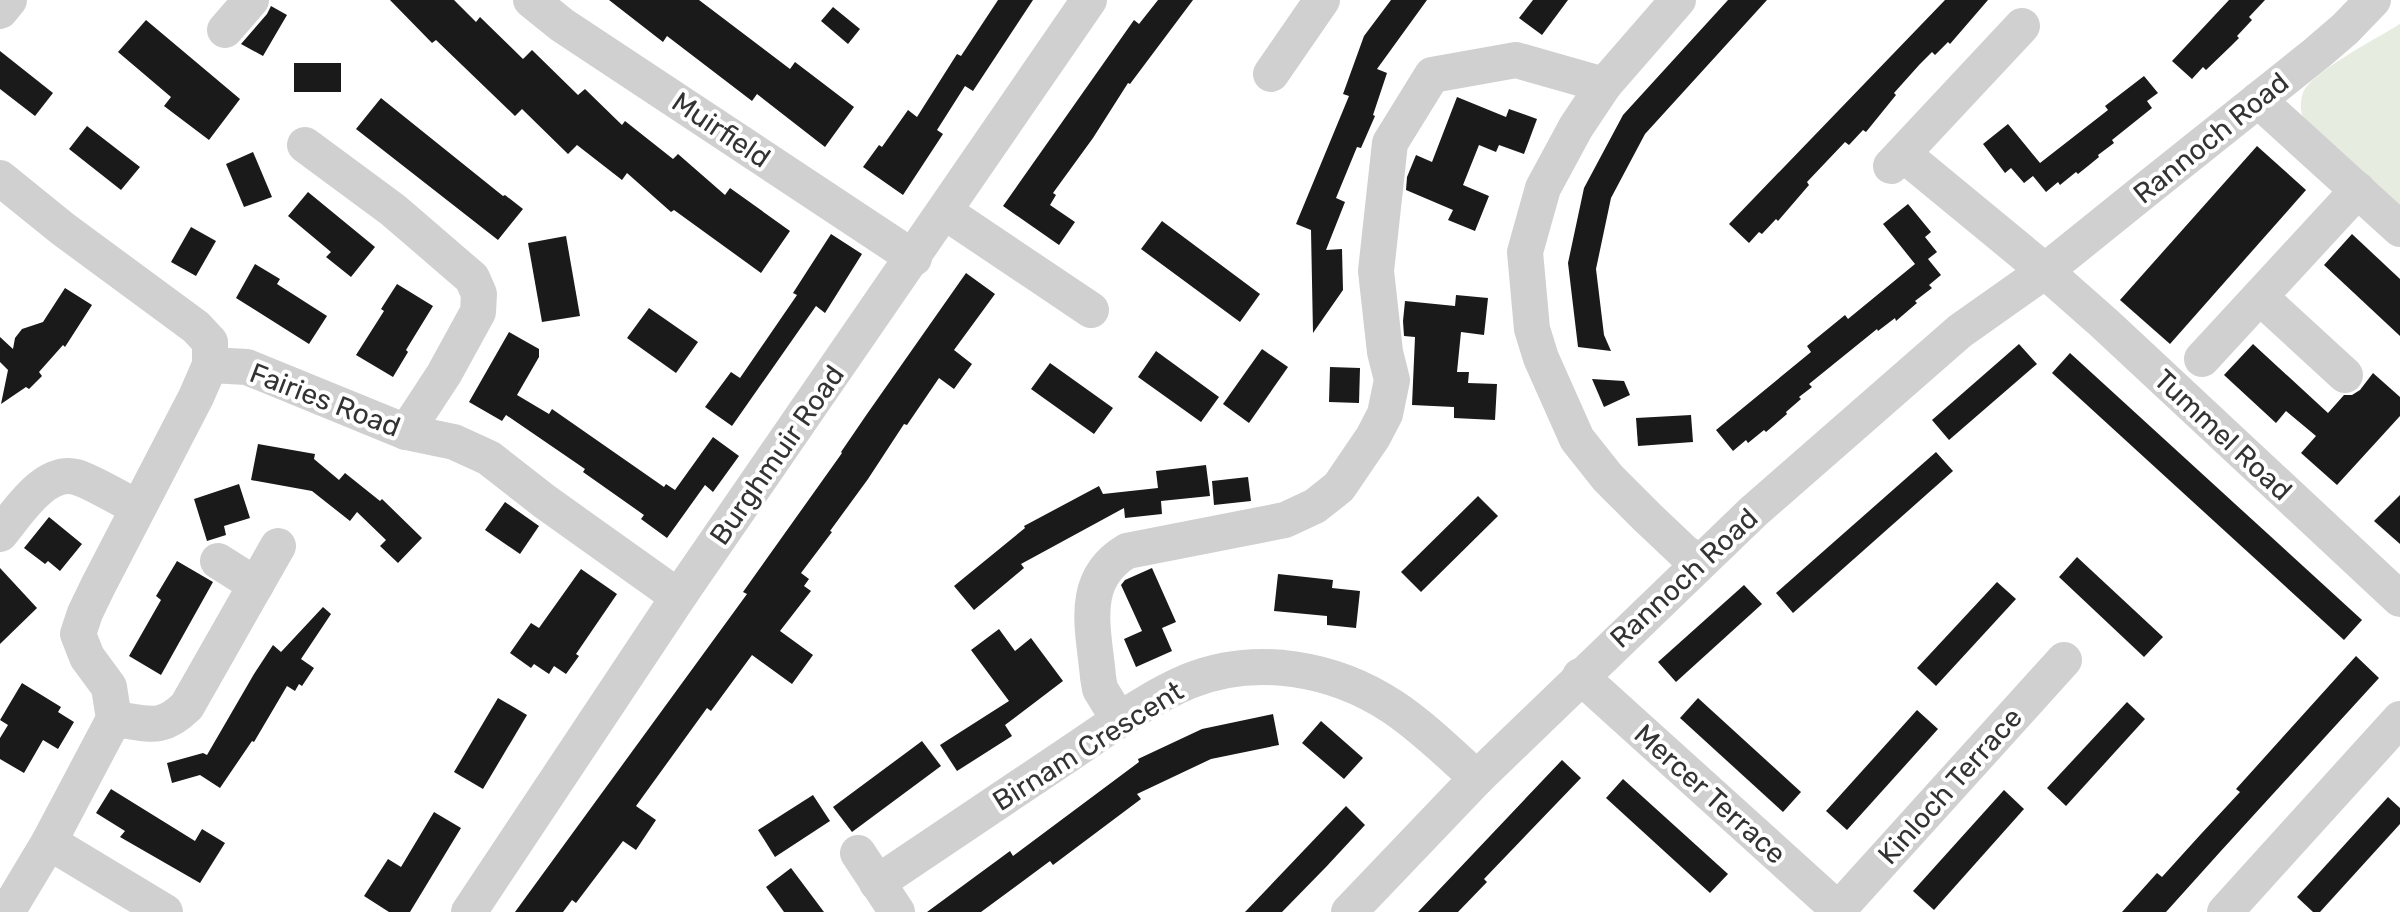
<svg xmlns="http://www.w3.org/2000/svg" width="2400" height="912" font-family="Rubik,sans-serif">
  <rect width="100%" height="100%" fill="#fff"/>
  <!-- green -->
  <path fill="#e6ecdf" d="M2400,24V215L2305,124C2301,113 2299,104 2303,93C2311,72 2378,38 2400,24Z"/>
  <!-- building -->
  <g fill="#1a1a1a">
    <path d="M390,0H454L476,22L480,17L523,59L532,50L578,95L585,89L622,125L625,121L673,159L678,154L725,195L730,188L790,231L761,273L674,210L671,212L627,173L622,180L577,145L568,154L522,109L515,116L436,40L432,43Z"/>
    <path d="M609,0H699L790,69L795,62L854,107L825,147L757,94L752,101L667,36L663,42Z"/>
    <path d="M998,0H1033L973,91L965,86L937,130L943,134L903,195L863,167L879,145L882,147L908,110L917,117L957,54L961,56Z"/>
    <path d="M1158,0H1193L1130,84L1128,83L1093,138L1053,193L1056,195L1050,205L1075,222L1059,245L1003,206L1134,20L1139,24Z"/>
    <path d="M1391,0H1427L1377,69L1387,73L1373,115L1375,116L1361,148L1357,147L1336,198L1345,202L1326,250L1342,249L1343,290L1313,333L1311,230L1296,224L1349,96L1343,94L1364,36Z"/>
    <path d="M1533,0H1568L1542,35L1519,18Z"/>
    <path d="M1728,0H1767L1645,134L1611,198L1596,269L1604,335L1611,351L1578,347L1568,263L1584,188L1623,115Z"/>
    <path d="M1945,0H1988L1950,44L1948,42L1935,55L1932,52L1920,64L1894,93L1896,95L1866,132L1863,130L1849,145L1845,142L1807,182L1809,185L1778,221L1776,219L1762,234L1759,232L1749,243L1729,224Z"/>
    <path d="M2229,0H2265L2249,17L2252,20L2237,36L2239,38L2231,46L2206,70L2203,67L2192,79L2172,61Z"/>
    <path d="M271,6L287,15L263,56L241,44L267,14Z"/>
    <path d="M833,7L860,29L848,44L821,21Z"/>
    <path d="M146,20L240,99L209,140L164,106L171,97L118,52Z"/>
    <path d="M0,51L53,93L35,116L0,89Z"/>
    <rect x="294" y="63" width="47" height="29"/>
    <path d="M2144,76L2158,93L2147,101L2152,108L2112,140L2114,143L2098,155L2099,157L2088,166L2078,174L2076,172L2060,185L2058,182L2046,192L2033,176L2024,183L2011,168L2005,173L1983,144L2008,124L2040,163L2108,110L2105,106Z"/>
    <path d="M1457,97L1506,117L1509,109L1537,119L1524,154L1499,145L1496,152L1479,145L1463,185L1489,196L1475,231L1448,220L1453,210L1406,190L1407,177L1416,155L1432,162Z"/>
    <path d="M381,98L503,196L505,195L523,209L498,240L356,129Z"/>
    <path d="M87,126L140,167L121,190L69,149Z"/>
    <path d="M2257,146L2306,190L2170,344L2120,300Z"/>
    <path d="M253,152L272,197L244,207L226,164Z"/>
    <path d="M308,192L375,247L351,277L326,257L331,252L288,216Z"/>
    <path d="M1908,204L1931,232L1925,237L1937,252L1928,259L1941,275L1929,285L1932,288L1915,301L1917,303L1896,321L1895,318L1878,331L1877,329L1809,384L1812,387L1799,397L1801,399L1786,412L1787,414L1766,432L1764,430L1748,443L1746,440L1733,451L1716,430L1811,352L1807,346L1845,315L1848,319L1915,264L1883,224Z"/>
    <path d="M1162,221L1260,294L1240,322L1141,249Z"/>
    <path d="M191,227L216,241L196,276L171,262Z"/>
    <path d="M831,234L862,254L825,313L816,306L732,426L705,407L731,372L740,378L797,295L793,293Z"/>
    <path d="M2352,234L2400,279V336L2324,265Z"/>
    <path d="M566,236L580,316L542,322L528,243Z"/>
    <path d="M255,264L280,279L277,284L327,316L309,344L236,298Z"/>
    <path d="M966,273L995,294L954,350L972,364L954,389L939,378L907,425L904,424L868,479L830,531L832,532L801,573L809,579L804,586L811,591L780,631L813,655L792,684L752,655L711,711L707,708L636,806L656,820L636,850L623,841L576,903L572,900L563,912H515L747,594L743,592L842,453L841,452L867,414Z"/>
    <path d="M397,284L433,306L406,350L408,352L393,377L356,355L384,311L381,309Z"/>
    <path d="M65,288L92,305L65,347L63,345L39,372L42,376L29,389L26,387L1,404L8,370L0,362V337L13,349L15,338L22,329L43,322Z"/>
    <path d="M1456,295L1488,298L1484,335L1461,332L1457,372H1469L1468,383L1497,384L1495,420L1454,418V407L1412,405L1415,337L1404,336L1403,321L1405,301L1455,306Z"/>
    <path d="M649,308L698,342L676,373L627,338Z"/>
    <path d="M509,332L539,349V357L517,395L549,414L552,409L664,487L666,484L675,490L713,437L739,456L713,492L705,485L667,538L641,519L644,515L583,472L585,469L506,415L502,421L469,402Z"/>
    <path d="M2019,344L2037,364L1949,440L1932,420Z"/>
    <path d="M2253,344L2328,413L2344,395H2352L2360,390L2373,373L2400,397V416L2337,485L2301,453L2316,436L2286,411L2276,423L2224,375Z"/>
    <path d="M1262,349L1288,367L1249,423L1223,404Z"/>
    <path d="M1156,351L1219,397L1201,422L1138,377Z"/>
    <path d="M2070,353L2362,620L2344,640L2052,373Z"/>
    <path d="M1050,363L1113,408L1094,434L1031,389Z"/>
    <path d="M1330,367L1360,368L1359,403L1329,402Z"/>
    <path d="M1592,379L1624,381L1630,395L1604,407Z"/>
    <path d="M1691,415L1693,442L1638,446L1636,418Z"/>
    <path d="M258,444L315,454L314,459L339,480L345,473L380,501L382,499L422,538L398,563L380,546L386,540L357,512L350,521L312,491L251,480Z"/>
    <path d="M1936,452L1953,471L1793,613L1776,593Z"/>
    <path d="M1206,465L1210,496L1161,501L1162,514L1125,518L1124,508L1021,564L1024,568L974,610L954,586L1025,528L1024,526L1099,486L1103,494L1158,488L1156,471Z"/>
    <path d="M1248,477L1251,501L1214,505L1212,481Z"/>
    <path d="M239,484L250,518L224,526L226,535L207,541L194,499Z"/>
    <path d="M2400,495V544L2374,521Z"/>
    <path d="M1478,496L1498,516L1421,592L1401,572Z"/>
    <path d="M505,502L539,526L520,554L485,530Z"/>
    <path d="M49,517L82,544L60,571L48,561L45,564L24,548Z"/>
    <path d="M2077,557L2163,637L2144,657L2059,577Z"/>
    <path d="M177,561L213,582L161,675L129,656L161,600L156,596Z"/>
    <path d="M0,568L37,608L0,644Z"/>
    <path d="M1152,568L1176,622L1162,628L1172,651L1136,667L1124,639L1142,631L1121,585L1125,580Z"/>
    <path d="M581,569L617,594L576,654L579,656L566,674L554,666L549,674L534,664L531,668L510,653L531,623L539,628Z"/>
    <path d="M1278,574L1333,580L1332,588L1360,591L1356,628L1327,625V616L1274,611Z"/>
    <path d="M1997,582L2016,599L1936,686L1917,668Z"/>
    <path d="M1744,585L1762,604L1676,682L1658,662Z"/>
    <path d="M323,607L331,614L301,659L314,668L302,686L299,684L295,691L287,686L254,742L252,741L220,788L200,775L172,783L167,763L203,753L207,755L254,674L273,645L281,652Z"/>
    <path d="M999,629L1015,651L1031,638L1063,681L1005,725L1012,736L957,771L940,745L1009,701L971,650Z"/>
    <path d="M2356,656L2379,678L2220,852L2166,912H2122L2157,873L2162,877L2201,834L2240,792L2236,789Z"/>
    <path d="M22,683L61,707L58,712L74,722L58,749L43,740L24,773L0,759V738L8,725L0,720Z"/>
    <path d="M498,698L527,715L483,789L454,772Z"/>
    <path d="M1698,698L1801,792L1783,812L1680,718Z"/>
    <path d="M2127,702L2145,719L2066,806L2047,788Z"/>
    <path d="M1917,710L1938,729L1847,830L1826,811Z"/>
    <path d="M1273,714L1279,745L1211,759L1137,794L1141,799L1053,865L1050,861L981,912H927L1010,851L1013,856L1139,762L1138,759L1202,729Z"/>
    <path d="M1321,721L1363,758L1344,779L1302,743Z"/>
    <path d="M922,741L941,766L852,832L833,807Z"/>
    <path d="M1562,760L1581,778L1484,879L1487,882L1458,912H1418Z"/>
    <path d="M1623,779L1728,874L1710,893L1606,798Z"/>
    <path d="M111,789L195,841L202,829L225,843L200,883L120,837L125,831L96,813Z"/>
    <path d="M2004,790L2024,809L1934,910L1913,891Z"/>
    <path d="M813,795L830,821L775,857L758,830Z"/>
    <path d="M2388,797L2400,808V824L2320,912H2313L2297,897Z"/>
    <path d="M1346,806L1365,825L1326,867L1282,912H1245Z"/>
    <path d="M434,812L461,828L410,912H389L364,896L388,859L401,867Z"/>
    <path d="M791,868L824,912H784L766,887Z"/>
  </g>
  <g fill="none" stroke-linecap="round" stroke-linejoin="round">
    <!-- minor -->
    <g stroke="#d0d0d0" stroke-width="36">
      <path d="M531,0L562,25L914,258"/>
      <path d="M1678,0L1604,85L1576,127L1543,188L1525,252L1532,329L1541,358L1577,439L1608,478L1648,518L1685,553L1700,562"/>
      <path d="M0,11L9,0"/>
      <path d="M225,30L251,0"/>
      <path d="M1271,74L1322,0"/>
      <path d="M2258,100L2400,229"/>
      <path d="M305,145L393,210L472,278L479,294L478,312L444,374L406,432"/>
      <path d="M1903,154L2045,271L2104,323L2400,599"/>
      <path d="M1891,166L2022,26"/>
      <path d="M0,178L63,229L196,327L210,342V365L247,367L406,432L454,442L489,458L544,501L666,588L681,593"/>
      <path d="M945,212L1091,310"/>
      <path d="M2260,297L2345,375"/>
      <path d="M2202,359L2358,190"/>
      <path d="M0,534C17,514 44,469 76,477C91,481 122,500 138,508"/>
      <path d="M218,561L256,585"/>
      <path d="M1580,676L1841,912"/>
      <path d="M114,719C148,723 161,732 187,706L278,546"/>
      <path d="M1119,720L1100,689L1098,677C1094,630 1078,580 1127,551L1285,520L1315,506L1339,487L1373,437L1385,414L1392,380L1385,352L1376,271L1390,143L1432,75L1516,60L1604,85"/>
      <path d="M49,842L165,912"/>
      <path d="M858,853L897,912"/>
      <path d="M877,883C943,838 1009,794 1075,750C1109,727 1152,696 1189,681C1256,654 1334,668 1393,707C1423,727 1450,754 1477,778"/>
      <path d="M7,912L49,842L114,719L109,687L87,657L78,634L85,613L98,586L196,397L210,365"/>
      <path d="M469,912L681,593L1089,0"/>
      <path d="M1349,912L1477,778L1753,512L1960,331L2045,271L2148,188L2317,53L2345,29L2373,0"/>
      <path d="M1836,912L2064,660"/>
      <path d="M2225,912L2400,719"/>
    </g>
  </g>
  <g text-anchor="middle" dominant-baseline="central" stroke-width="8" stroke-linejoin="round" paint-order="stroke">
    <!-- street labels -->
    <g font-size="28" fill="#333" stroke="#fff">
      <text transform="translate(721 130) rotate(34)">Muirfield</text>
      <text transform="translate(2211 138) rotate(-39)">Rannoch Road</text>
      <text transform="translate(325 400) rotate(21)">Fairies Road</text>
      <text transform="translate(2223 435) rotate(43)">Tummel Road</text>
      <text transform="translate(777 455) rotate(-55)">Burghmuir Road</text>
      <text transform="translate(1684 578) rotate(-43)">Rannoch Road</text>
      <text transform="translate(1088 746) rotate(-32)">Birnam Crescent</text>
      <text transform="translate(1950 786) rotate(-48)">Kinloch Terrace</text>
      <text transform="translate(1710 794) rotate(42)">Mercer Terrace</text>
    </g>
  </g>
</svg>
